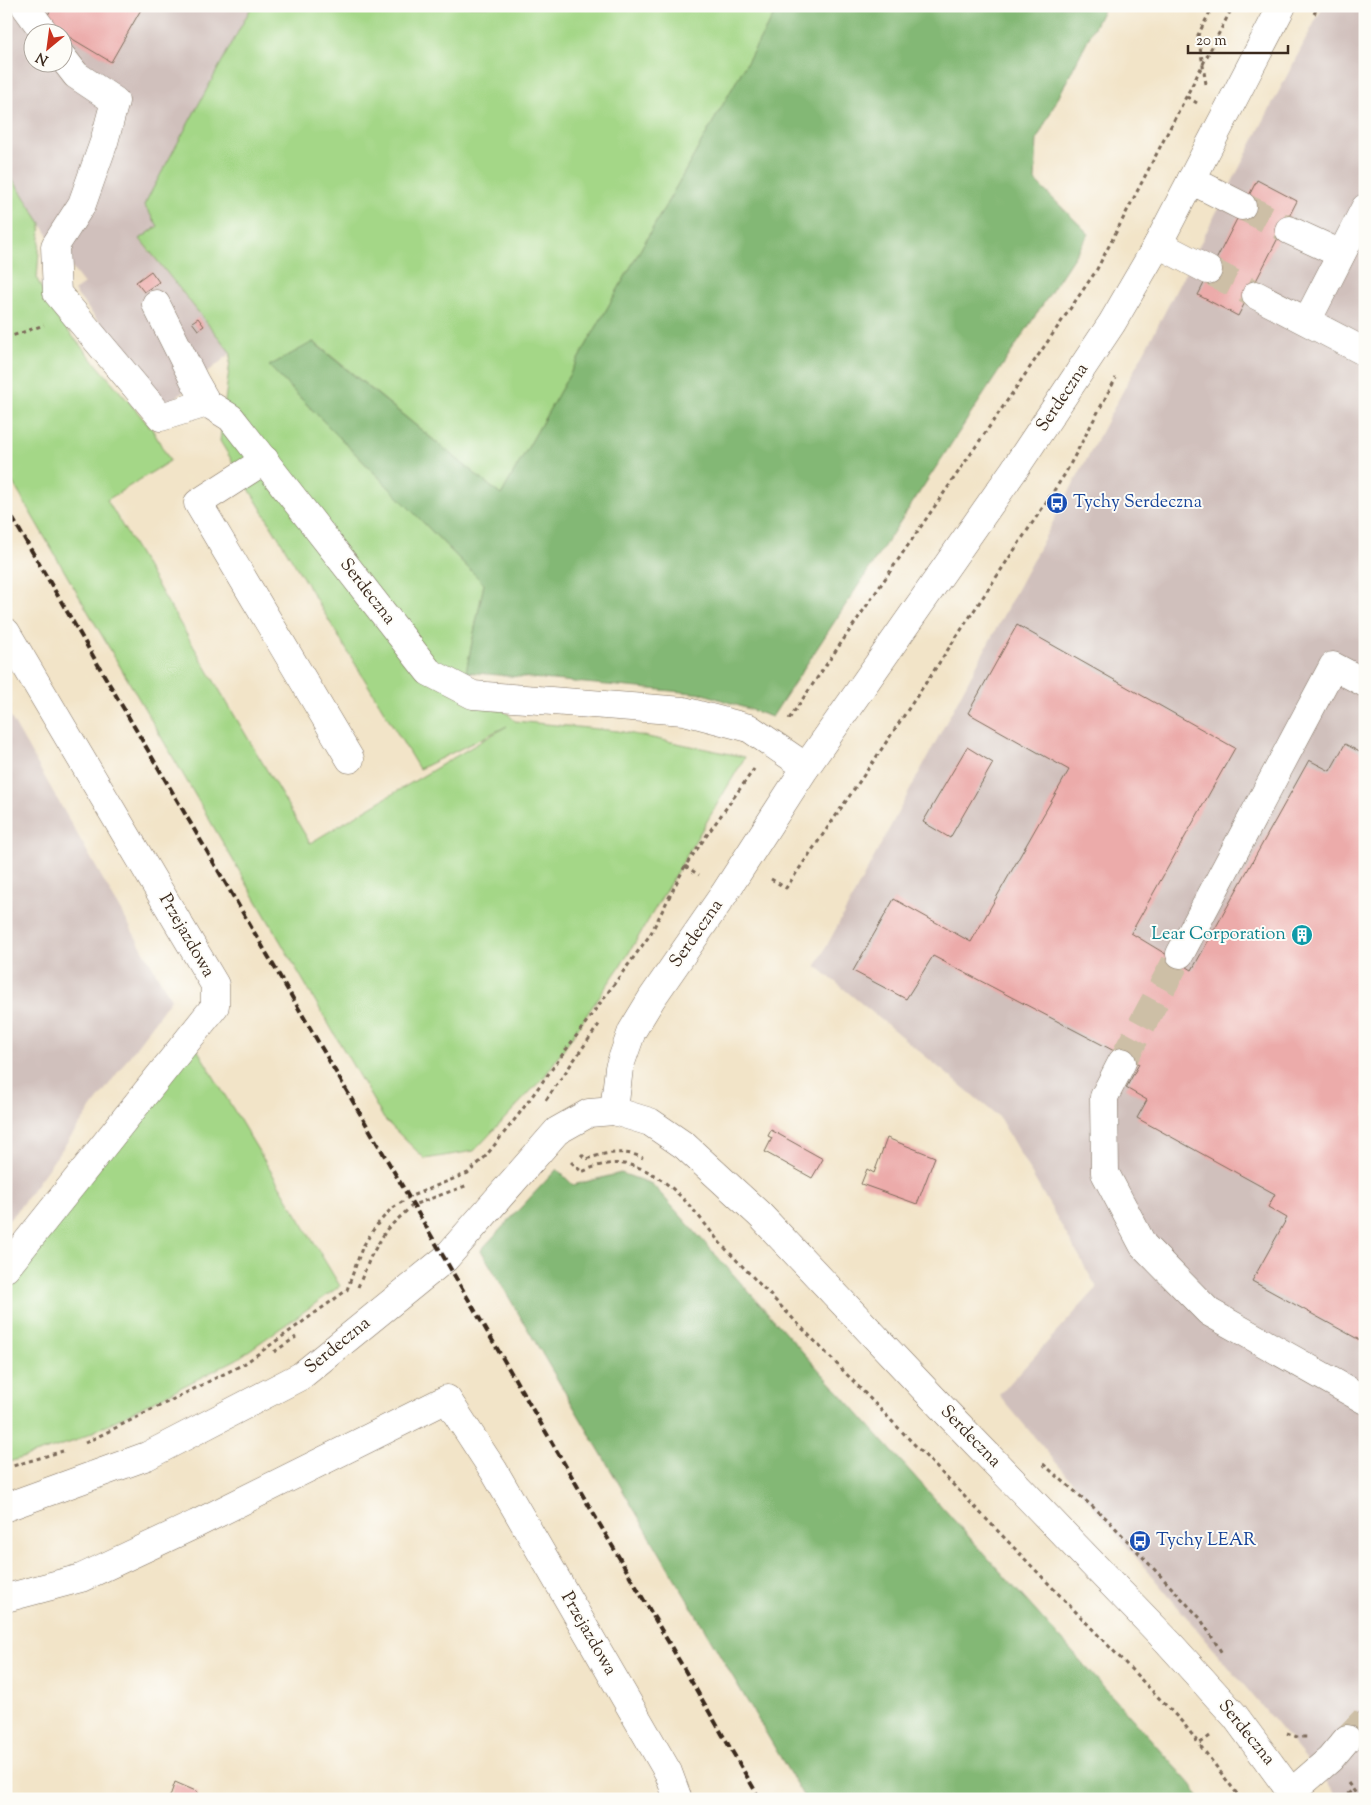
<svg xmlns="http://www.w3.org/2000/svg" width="1371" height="1805" font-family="'Sorts Mill Goudy',serif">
  <rect width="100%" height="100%" fill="#fdfcf7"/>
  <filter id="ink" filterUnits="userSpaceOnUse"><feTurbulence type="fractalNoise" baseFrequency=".02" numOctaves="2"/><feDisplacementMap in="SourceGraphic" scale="10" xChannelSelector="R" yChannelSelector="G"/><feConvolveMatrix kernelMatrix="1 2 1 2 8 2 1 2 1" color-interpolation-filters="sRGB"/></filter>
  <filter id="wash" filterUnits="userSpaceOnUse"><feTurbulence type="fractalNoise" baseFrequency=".0096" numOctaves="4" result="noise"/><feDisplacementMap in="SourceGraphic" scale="20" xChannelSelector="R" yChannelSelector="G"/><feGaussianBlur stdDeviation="1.12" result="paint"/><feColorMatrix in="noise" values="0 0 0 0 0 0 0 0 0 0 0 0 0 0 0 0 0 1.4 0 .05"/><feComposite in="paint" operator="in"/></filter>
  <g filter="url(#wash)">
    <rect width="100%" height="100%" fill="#f2e4c8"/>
    <!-- industrial -->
    <g fill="#d0c0bc" fill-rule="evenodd">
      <path d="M6,6H252L144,205L158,226L140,240L231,353L166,406L74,291L84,284L55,246L6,169ZM32,32H62V62H32Z"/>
      <path d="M1323,6H1365V1799H1340L999,1395L1097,1288L999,1117L816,966L1155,331Z"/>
      <path d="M6,709L171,999L17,1211L6,1223Z"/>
    </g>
    <!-- green -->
    <g fill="#a4d787" stroke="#708052">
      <path d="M252,6H779L501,495L314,342L269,366L484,584L466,672L515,721L618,731L745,757L627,956L545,1076L474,1151L425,1159L384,1119L6,471V169L41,223L37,279L56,317L152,429L170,461L107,500L310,843L507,726L419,769L220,441L231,353L140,239L158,226L144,205Z"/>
      <path d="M194,1044L340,1286L237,1359L75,1441L6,1463V1283Z"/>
    </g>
    <!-- forest -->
    <g fill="#83b874" stroke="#5f7149">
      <path d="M779,6H1105L1037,139L1035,181L1089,234L772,717L704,694L466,672L484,584L269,366L313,342L501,495Z"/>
      <path d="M557,1169L573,1185L621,1173L652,1184L1191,1784L1201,1799H805L481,1250Z"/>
    </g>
    <g id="blocks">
      <!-- building -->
      <g fill="#ecabaa">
        <path d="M53,6H143L111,62L44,22Z"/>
        <path d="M1257,180L1297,201L1238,316L1198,295Z"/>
        <path d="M151,271L159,282L144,292L136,282Z"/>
        <path d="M198,318L204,326L198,330L192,322Z"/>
        <path d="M1017,625L1235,748L1131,933L1192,970L1309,760L1330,771L1345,744L1365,755V1343L1252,1281L1287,1218L1268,1207L1275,1194L1137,1118L1147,1100L1126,1088L1139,1064L933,956L906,999L853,971L894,899L971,942L1069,770L968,713Z"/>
        <path d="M967,747L993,763L950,838L923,822Z"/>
        <path d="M771,1130L823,1159L812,1178L765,1152L772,1138L768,1136Z"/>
        <path d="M887,1138L935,1157L917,1204L861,1184L867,1169L874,1173Z"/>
        <path d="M1365,1706V1749L1344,1729Z"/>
        <path d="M175,1782L198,1792L196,1799H169Z"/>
      </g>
    </g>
  </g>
  <g filter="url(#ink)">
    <use href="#blocks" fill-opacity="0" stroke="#7b6b5a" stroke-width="1"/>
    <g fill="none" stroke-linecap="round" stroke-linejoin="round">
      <!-- minor-tunnel -->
      <g stroke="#cdbfa6" stroke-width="28" stroke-dasharray="28 14" stroke-linecap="butt">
        <path d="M1242,206L1289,230"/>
        <path d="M1208,270L1256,295"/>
        <path d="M1122,1062L1180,954"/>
        <path d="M1347,1739L1365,1720"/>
      </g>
      <!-- minor casing -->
      <g stroke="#7b6b5a" stroke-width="29">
        <g id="minor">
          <path d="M25,6L44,32"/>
          <path d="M62,57L76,75L115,101L104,142L82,204L55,246L57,293L161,417L207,403L231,418L429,672L473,695L684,711L749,728L806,767"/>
          <path d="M1191,180L1242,206"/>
          <path d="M1289,230L1341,254"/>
          <path d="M1158,244L1208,270"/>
          <path d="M1256,295L1365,352"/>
          <path d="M156,304L195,382L207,403"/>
          <path d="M1307,321L1365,208"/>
          <path d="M265,460L198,503L350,759"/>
          <path d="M6,632L215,985V1006L6,1268"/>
          <path d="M1180,954L1333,666L1365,683"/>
          <path d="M1122,1062L1104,1097L1105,1173L1143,1245L1209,1312L1365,1400"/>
          <path d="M614,1111L619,1068L632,1031L652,998L724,894L806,767L1014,470L1112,323L1158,244L1282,6"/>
          <path d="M6,1507L147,1456L301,1376L445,1259L557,1131L589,1113L614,1111L650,1122L685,1146L760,1215L949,1415L1169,1643L1235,1716L1296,1799"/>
          <path d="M6,1598L81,1578L196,1524L447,1399L494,1471L668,1772L678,1799"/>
          <path d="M1292,1792L1330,1759L1347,1739"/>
        </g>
      </g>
      <!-- path -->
      <g stroke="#7b6b5a" stroke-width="3" stroke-dasharray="4 4" stroke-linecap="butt">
        <path d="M1314,14L1318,6"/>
        <path d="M1206,84L1198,35L1213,6"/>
        <path d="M1187,97L1197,103"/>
        <path d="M6,338L44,325"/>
        <path d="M789,719L1096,271L1233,6"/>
        <path d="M685,866L699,875"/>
        <path d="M771,879L786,888L875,759L1065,474L1116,378"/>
        <path d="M546,1100L600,1023"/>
        <path d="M581,1154L586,1159C605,1153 624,1149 643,1158"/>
        <path d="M571,1162L582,1172C644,1141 687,1201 720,1243L1184,1724L1199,1744"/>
        <path d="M358,1287L371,1256L387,1229L413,1205L468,1185"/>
        <path d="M274,1352L296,1337"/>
        <path d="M85,1443L244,1364L347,1290L362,1248L375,1227L390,1210L409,1197L468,1173L485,1157L519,1114L650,935L685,866L754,769"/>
        <path d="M1043,1464L1107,1519L1200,1618L1222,1653"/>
        <path d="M6,1468L63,1451"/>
        <path d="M1287,1733L1297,1737H1308"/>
        <path d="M1210,1736L1199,1744L1241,1799"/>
        <path d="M1348,1783L1360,1799"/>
        <path d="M1341,1799L1353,1790"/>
      </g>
      <!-- minor -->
      <use href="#minor" stroke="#fff" stroke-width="28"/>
      <!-- rail -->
      <path stroke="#3b2a1e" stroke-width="4" stroke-dasharray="8 4" stroke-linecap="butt" d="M6,507L760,1799"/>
    </g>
  </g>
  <!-- icons -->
  <defs>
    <g id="bus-disc" transform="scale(1.125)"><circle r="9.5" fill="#1a4fb4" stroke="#fdfcf7"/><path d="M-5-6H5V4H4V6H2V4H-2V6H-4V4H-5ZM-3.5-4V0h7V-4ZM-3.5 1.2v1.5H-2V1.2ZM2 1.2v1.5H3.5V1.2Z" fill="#fff"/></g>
    <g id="building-disc" transform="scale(1.125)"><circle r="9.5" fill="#0f9aa8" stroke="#fdfcf7"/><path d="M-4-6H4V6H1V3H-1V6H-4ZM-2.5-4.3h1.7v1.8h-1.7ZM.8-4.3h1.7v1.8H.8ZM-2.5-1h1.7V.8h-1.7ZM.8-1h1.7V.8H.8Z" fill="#fff"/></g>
  </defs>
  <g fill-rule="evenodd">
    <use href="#bus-disc" x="1057" y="503"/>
    <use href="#building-disc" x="1302" y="935"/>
    <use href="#bus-disc" x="1140" y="1541"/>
  </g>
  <g text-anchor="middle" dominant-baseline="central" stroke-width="4" stroke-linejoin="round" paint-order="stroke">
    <!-- street labels -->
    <g font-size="18" fill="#3b2a1e" stroke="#fdfcf7">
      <text transform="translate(1063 398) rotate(-56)">Serdeczna</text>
      <text transform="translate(367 592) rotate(52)">Serdeczna</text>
      <text transform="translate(697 934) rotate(-55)">Serdeczna</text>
      <text transform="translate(186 936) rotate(60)">Przejazdowa</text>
      <text transform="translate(338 1346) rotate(-39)">Serdeczna</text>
      <text transform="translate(970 1437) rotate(46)">Serdeczna</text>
      <text transform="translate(588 1634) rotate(60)">Przejazdowa</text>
      <text transform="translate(1246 1733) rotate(51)">Serdeczna</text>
    </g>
    <!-- transit labels -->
    <g font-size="18" fill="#164399" stroke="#fdfcf7" text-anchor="start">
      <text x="1073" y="503">Tychy Serdeczna</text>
      <text x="1156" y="1541">Tychy LEAR</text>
    </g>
    <!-- culture labels -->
    <g font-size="18" fill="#0d838f" stroke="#fdfcf7" text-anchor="end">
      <text x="1286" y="935">Lear Corporation</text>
    </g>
  </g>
  <!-- margin -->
  <rect width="1371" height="1805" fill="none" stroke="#fdfcf7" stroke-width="25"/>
  <!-- north arrow -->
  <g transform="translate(48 48) rotate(209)"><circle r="24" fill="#fdfcf7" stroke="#afa8a0"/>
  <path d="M0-4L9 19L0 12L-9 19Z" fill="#c8321e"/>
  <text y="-8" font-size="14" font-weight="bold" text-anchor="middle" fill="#3b2a1e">N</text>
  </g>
  <!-- scale -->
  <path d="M1188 45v8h100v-8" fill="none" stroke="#3b2a1e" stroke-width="2.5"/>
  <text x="1196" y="45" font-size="15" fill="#3b2a1e" stroke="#fdfcf7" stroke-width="4" paint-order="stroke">20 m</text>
</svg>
